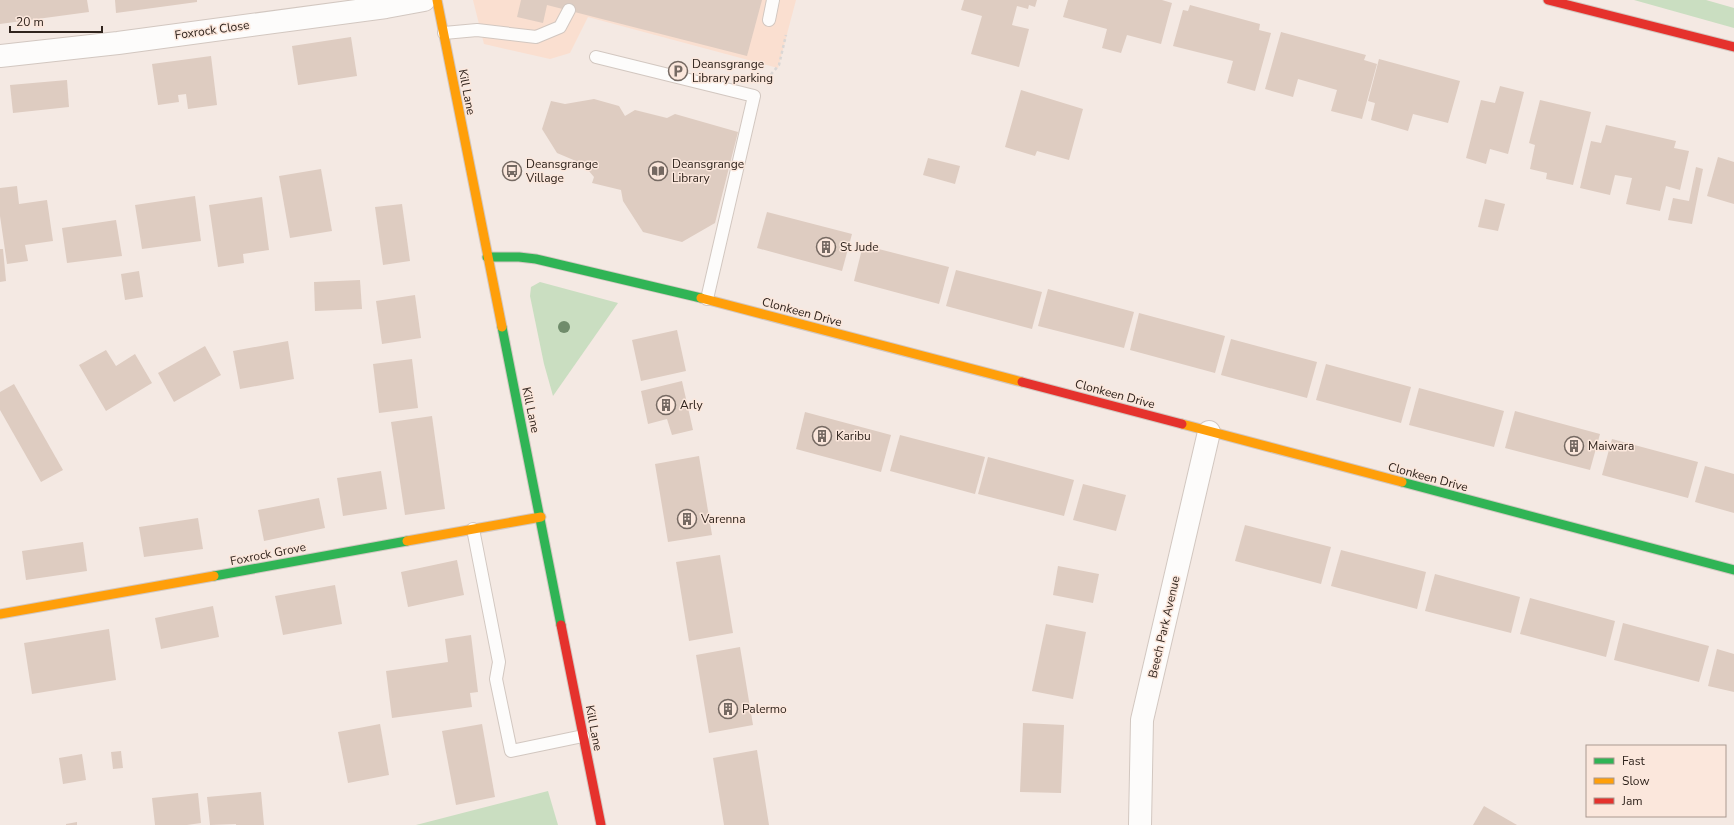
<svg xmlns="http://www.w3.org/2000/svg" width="1734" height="825" font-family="'Nunito Sans',sans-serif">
  <rect width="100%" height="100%" fill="#f4e9e3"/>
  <!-- built -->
  <path fill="#fadfd0" d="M473,0H796L778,68L588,17L570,53L550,59L484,44Z"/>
  <!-- green -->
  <g fill="#cadec1">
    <path d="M1634,0H1706L1734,8V28Z"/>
    <path d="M540,282L618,303L553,396L544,364L530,296L531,287Z"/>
    <path d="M548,791L558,825H416Z"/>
  </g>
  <!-- building -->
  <g fill="#deccc1">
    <path d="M0,0H87L89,12L0,24Z"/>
    <path d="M115,0H197V2L116,13Z"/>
    <path d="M521,0H762L747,56L547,5L543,23L517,17Z"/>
    <path d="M964,0H1037L1035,7L1029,5L1028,9L1017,6L1012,25L1029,29L1019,67L971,54L982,16L961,10Z"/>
    <path d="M1068,0H1162L1172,3L1161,44L1127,35L1121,53L1102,48L1107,29L1063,17Z"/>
    <path d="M1190,5L1260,24L1259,30L1271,33L1255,91L1227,83L1233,61L1173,46L1183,10L1188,11Z"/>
    <path d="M1281,32L1366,55L1364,60L1377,64L1362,119L1331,111L1337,90L1298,79L1293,97L1265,89Z"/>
    <path d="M351,37L357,76L298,85L292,46Z"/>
    <path d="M211,56L217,105L188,109L186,94L178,95L179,102L158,105L152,64Z"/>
    <path d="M1379,59L1460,81L1448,123L1413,114L1408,131L1371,120L1375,103L1368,101Z"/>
    <path d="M67,80L69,107L13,113L10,85Z"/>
    <path d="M1500,86L1524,92L1508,154L1490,149L1486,164L1466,158L1481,100L1495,103Z"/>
    <path d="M1021,90L1083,109L1069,160L1037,151L1035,156L1005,147Z"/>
    <path d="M594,99L619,106L625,116L635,110L667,118L675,114L738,132L715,223L682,242L643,232L623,201L621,190L592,183L594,177L583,164L557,153L542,129L551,101L565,104Z"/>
    <path d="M1540,100L1591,112L1573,185L1546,179L1547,173L1530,169L1535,145L1529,143Z"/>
    <path d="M1606,125L1676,141L1674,148L1689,151L1680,190L1666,186L1660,211L1626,204L1632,178L1615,175L1610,195L1580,188L1591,141L1601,143Z"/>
    <path d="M1718,157L1734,162V204L1707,196Z"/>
    <path d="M928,158L960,166L955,184L923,175Z"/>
    <path d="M1696,167L1703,169L1692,224L1668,220L1673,198L1689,201Z"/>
    <path d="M321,169L332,231L290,238L279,176Z"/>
    <path d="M17,186L19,204L47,200L53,241L25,245L28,261L7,264L0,216V188Z"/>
    <path d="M195,196L201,241L142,249L135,205Z"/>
    <path d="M262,197L269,250L243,254L244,263L218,267L209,205Z"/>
    <path d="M1485,199L1505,204L1498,231L1478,227Z"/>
    <path d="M402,204L410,261L383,265L375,207Z"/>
    <path d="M767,212L852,234L842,271L757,248Z"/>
    <path d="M116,220L122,256L67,263L62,228Z"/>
    <path d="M863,245L949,267L939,304L854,281Z"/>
    <path d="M0,249H3L6,281L0,282Z"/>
    <path d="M956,270L1042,292L1032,329L946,306Z"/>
    <path d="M139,271L143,297L125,300L121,274Z"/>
    <path d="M360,280L362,309L315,311L314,282Z"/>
    <path d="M1048,289L1134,312L1124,348L1038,326Z"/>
    <path d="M415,295L421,338L382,344L376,301Z"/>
    <path d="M1139,313L1225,336L1215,373L1130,350Z"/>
    <path d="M677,330L686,371L641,381L632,340Z"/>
    <path d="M1231,339L1317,362L1307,398L1221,375Z"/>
    <path d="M288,341L294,379L240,389L233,351Z"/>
    <path d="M205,346L221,375L174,402L158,373Z"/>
    <path d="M106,350L116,366L135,354L152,383L106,411L79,365Z"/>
    <path d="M412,359L418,408L379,413L373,364Z"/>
    <path d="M1326,364L1411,387L1401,423L1316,400Z"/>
    <path d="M682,381L693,430L672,435L667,419L648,424L641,391Z"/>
    <path d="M14,384L63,470L41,482L0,410V392Z"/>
    <path d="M1419,388L1504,411L1494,447L1409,425Z"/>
    <path d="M1515,411L1600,434L1590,470L1505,448Z"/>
    <path d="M805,412L891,435L881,472L796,449Z"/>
    <path d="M432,416L445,509L405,515L391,422Z"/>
    <path d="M900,435L985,457L975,494L890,471Z"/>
    <path d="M1612,439L1698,462L1688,498L1602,475Z"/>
    <path d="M699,456L712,535L668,542L655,464Z"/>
    <path d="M988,457L1074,480L1064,516L978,494Z"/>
    <path d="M1705,466L1734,474V513L1695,502Z"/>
    <path d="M381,471L387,509L343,516L337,478Z"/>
    <path d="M1083,484L1126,495L1116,531L1073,520Z"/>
    <path d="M319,498L325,528L264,541L258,510Z"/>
    <path d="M198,518L203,549L144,557L139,527Z"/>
    <path d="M1245,525L1331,547L1321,584L1235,561Z"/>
    <path d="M83,542L87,571L26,580L22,551Z"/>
    <path d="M1341,550L1426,572L1417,609L1331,586Z"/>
    <path d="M720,555L733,633L689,641L676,562Z"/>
    <path d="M457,560L464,595L408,607L401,572Z"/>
    <path d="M1058,566L1099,574L1093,603L1053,595Z"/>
    <path d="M1435,574L1520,597L1511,633L1425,611Z"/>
    <path d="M335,585L342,624L283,635L275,596Z"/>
    <path d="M1530,598L1615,621L1606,657L1520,634Z"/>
    <path d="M213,606L219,637L161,649L155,618Z"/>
    <path d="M1623,623L1709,646L1699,682L1614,660Z"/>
    <path d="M1046,624L1086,632L1073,699L1032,691Z"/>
    <path d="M109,629L116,680L32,694L24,643Z"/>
    <path d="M471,635L478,692L470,693L472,707L392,718L386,671L448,662L445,639Z"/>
    <path d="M740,647L753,725L709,733L696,655Z"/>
    <path d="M1717,649L1734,654V692L1708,686Z"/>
    <path d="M1023,723L1064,725L1061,793L1020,792Z"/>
    <path d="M380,724L389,775L348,783L338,732Z"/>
    <path d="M482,724L495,797L456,805L442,731Z"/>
    <path d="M757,750L769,825H724L713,758Z"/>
    <path d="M121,751L123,768L113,769L111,752Z"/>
    <path d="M82,754L86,780L63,784L59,758Z"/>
    <path d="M261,792L264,825H236V824L210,825L207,797Z"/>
    <path d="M198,793L201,823L187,825H155L152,798Z"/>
    <path d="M1484,806L1517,825H1473Z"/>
    <path d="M77,822V825H66V824Z"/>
  </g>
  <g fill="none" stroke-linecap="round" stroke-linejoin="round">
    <!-- lane casing -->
    <g stroke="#d2c7c0" stroke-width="14">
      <g id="lane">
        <path d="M769,20L773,0"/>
        <path d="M444,33L477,30L536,37L560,27L569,10"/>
        <path d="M596,57L754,96L707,299"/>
        <path d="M473,529L499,662L496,679L511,751L583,736"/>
      </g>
    </g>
    <!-- street casing -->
    <g stroke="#d2c7c0" stroke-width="24">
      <g id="street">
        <path d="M0,56L118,43L386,7L424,0"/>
        <path d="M1140,825L1142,720L1209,432"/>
      </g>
    </g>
    <!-- fast casing -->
    <g stroke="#d2c7c0" stroke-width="11">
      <g id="fast">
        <path d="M487,257H519L536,259L701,298"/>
        <path d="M502,327L561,625"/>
        <path d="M1402,482L1734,570"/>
        <path d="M214,576L407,541"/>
      </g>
    </g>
    <!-- slow casing -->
    <g stroke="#d2c7c0" stroke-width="11">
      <g id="slow">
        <path d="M437,0L502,327"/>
        <path d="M701,298L1022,382"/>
        <path d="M1182,424L1402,482"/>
        <path d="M407,541L541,517"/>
        <path d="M0,614L214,576"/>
      </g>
    </g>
    <!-- jam casing -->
    <g stroke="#d2c7c0" stroke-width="11">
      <g id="jam">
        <path d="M1548,0L1734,47"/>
        <path d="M1022,382L1182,424"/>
        <path d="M561,625L601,825"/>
      </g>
    </g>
    <!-- path -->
    <path stroke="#dbd7d5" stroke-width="2.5" stroke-dasharray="3 3" stroke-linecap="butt" d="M767,79L779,65L786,35"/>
    <!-- lane -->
    <use href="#lane" stroke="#fdfcfb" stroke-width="12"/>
    <!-- street -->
    <use href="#street" stroke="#fdfcfb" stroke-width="22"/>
    <!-- fast -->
    <use href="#fast" stroke="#30b455" stroke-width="9"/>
    <!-- slow -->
    <use href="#slow" stroke="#ff9f0a" stroke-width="9"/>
    <!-- jam -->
    <use href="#jam" stroke="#e5322d" stroke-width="9"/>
  </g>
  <!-- trees -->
  <circle fill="#708c6b" cx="564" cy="327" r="6"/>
  <!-- icons -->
  <defs>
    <g id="parking-ring" transform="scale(1)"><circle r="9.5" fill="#fbe7dc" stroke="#756962" stroke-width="1.5"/><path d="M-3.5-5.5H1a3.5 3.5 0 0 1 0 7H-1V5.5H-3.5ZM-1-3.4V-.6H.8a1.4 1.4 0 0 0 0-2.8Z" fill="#756962"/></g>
    <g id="bus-ring" transform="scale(1)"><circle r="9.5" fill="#fbe7dc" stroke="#756962" stroke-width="1.5"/><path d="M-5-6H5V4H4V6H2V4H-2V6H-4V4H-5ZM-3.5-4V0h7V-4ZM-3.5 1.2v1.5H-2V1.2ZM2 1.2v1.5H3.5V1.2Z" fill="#756962"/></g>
    <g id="library-ring" transform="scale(1)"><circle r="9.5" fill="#fbe7dc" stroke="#756962" stroke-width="1.5"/><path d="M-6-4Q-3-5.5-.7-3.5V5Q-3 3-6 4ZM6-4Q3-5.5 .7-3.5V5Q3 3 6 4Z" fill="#756962"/></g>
    <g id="building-ring" transform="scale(1)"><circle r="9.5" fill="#fbe7dc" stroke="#756962" stroke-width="1.5"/><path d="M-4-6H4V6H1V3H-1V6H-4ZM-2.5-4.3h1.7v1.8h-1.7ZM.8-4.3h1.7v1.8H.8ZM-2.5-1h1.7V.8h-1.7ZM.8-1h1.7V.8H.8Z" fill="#756962"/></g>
  </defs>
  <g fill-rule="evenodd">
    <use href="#parking-ring" x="678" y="71"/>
    <use href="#bus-ring" x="512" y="171"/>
    <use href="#library-ring" x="658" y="171"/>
    <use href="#building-ring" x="826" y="247"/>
    <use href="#building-ring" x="666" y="405"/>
    <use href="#building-ring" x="822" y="436"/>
    <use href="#building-ring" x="1574" y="446"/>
    <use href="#building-ring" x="687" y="519"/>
    <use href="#building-ring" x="728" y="709"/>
  </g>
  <g text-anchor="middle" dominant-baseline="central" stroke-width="3" stroke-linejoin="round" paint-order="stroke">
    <!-- street labels -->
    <g font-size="12" fill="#30241d" stroke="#fbe7dc">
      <text transform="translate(212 30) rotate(-8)">Foxrock Close</text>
      <text transform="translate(467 92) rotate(79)">Kill Lane</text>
      <text transform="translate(802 312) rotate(15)">Clonkeen Drive</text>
      <text transform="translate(1115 394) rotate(15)">Clonkeen Drive</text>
      <text transform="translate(531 410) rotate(78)">Kill Lane</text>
      <text transform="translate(1428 477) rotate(15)">Clonkeen Drive</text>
      <text transform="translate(268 554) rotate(-11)">Foxrock Grove</text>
      <text transform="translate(1164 627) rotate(-77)">Beech Park Avenue</text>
      <text transform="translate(594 728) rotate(79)">Kill Lane</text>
    </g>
    <!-- poi labels -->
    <g font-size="12" fill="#30241d" stroke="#fbe7dc" text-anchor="start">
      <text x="692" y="64">Deansgrange<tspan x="692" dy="14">Library parking</tspan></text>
      <text x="526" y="164">Deansgrange<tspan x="526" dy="14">Village</tspan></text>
      <text x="672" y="164">Deansgrange<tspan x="672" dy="14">Library</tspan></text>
      <text x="840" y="247">St Jude</text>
      <text x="680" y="405">Arly</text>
      <text x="836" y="436">Karibu</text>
      <text x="1588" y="446">Maiwara</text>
      <text x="701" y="519">Varenna</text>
      <text x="742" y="709">Palermo</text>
    </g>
  </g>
  <!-- legend -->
  <rect x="1586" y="745" width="140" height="72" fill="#fbe7dc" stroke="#aa9990"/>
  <rect x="1594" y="758" width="20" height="6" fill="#30b455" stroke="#aa9990"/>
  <text x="1622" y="765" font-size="12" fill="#30241d">Fast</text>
  <rect x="1594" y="778" width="20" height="6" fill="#ff9f0a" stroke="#aa9990"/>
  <text x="1622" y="785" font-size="12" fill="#30241d">Slow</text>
  <rect x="1594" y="798" width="20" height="6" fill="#e5322d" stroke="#aa9990"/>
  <text x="1622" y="805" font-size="12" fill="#30241d">Jam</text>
  <!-- scale -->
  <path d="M10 26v6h92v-6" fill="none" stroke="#30241d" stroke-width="2"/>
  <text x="16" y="26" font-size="12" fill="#30241d" stroke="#fbe7dc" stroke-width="3" paint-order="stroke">20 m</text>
</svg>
